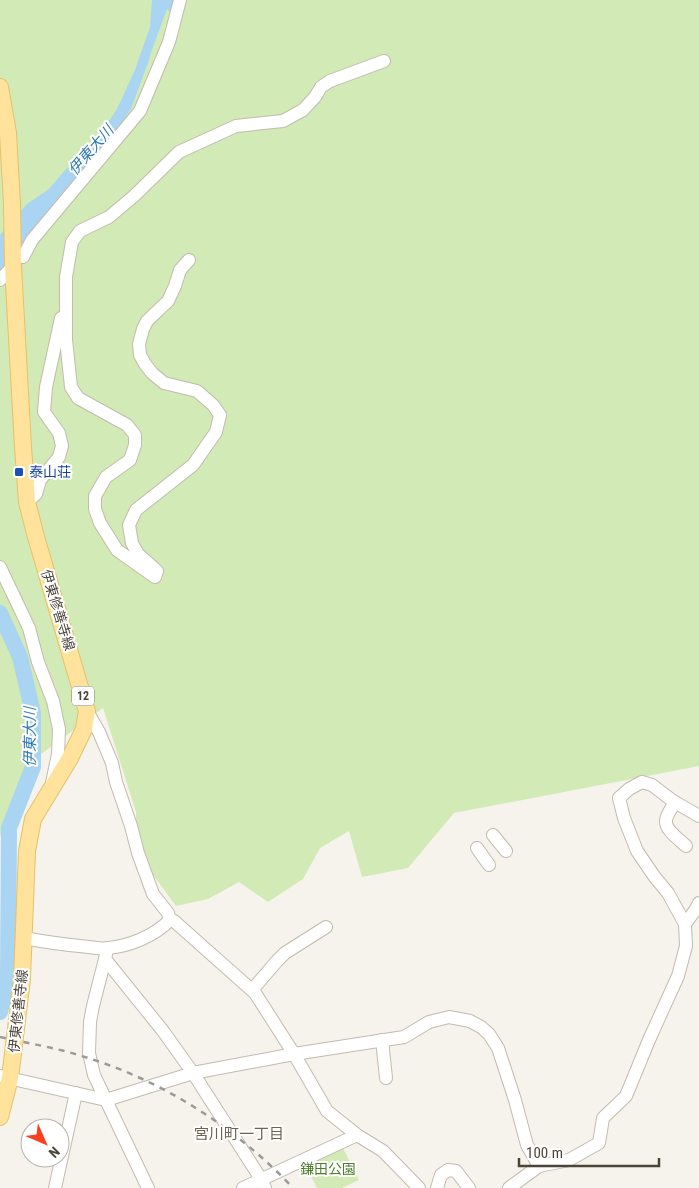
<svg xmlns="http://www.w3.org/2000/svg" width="699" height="1188" font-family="'Roboto Condensed','Noto Sans JP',sans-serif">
  <rect width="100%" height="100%" fill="#f6f3ec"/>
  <!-- green -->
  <g fill="#d2eab5">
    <path d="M0,0H699V766L454,813L408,868L362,877L349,831L320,848L303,879L268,902L239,882L208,899L176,906L148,868L136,831V812L103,708L75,729L25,766L0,837Z"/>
    <path d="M343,1148L359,1180L342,1188H317L302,1159Z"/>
  </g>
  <!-- water -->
  <path fill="#a9d4f2" d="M152,0H173V5L170,12L167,9L150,55L149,60L131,109L113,135L60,196L58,202L0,271V235L27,204L49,189L66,169L75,165L95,142L117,109L135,70L150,27Z"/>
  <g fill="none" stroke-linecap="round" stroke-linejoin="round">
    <!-- river -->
    <path stroke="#a9d4f2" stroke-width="16" d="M0,613L20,657L33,713V767L9,828L8,978L0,1012"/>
    <!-- minor casing -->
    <g stroke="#c2bbae" stroke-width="14">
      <g id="minor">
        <path d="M23,257L32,240L140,111L169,42L180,0"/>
        <path d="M189,260L180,270L175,286L168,301L147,321L143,329L139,344L140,355L145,364L152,373L164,383L197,391L213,405L220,415L216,432L193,465L136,510L129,525L132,543L138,554L157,571L155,577L117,550L100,523L95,509V496L106,477L130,460L135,445V435L127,425L78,398L71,387L66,340V277L72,242L80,231L109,217L134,196L179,152L236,126L283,121L303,110L315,97L321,87L330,81L384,61"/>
        <path d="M0,280L13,266"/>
        <path d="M27,502L36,494L40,480L59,457L62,446L59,433L44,412L46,387L61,318"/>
        <path d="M0,567L29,628L38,662L53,701L59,729L58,754L52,783"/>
        <path d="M87,711L99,732L112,763L116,782L131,826L138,853L153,894L168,913L170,920"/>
        <path d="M675,802C672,808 666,815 666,821C665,830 680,840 686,846"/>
        <path d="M493,835L506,851"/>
        <path d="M477,848L489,865"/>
        <path d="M170,920L174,921L255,993L294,1054L327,1111L357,1135L383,1151L419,1188"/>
        <path d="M685,924L696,909L699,903"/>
        <path d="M24,938C45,942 67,945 89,947C95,948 102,949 108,948C130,946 154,936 170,920"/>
        <path d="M107,949L105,959L93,1006L90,1022L89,1053L94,1075L148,1188"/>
        <path d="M105,959L163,1031L193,1073L261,1179L265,1188"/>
        <path d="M252,990L277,961L285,953L326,927"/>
        <path d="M382,1040L386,1078"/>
        <path d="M0,1076L106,1100L193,1073L294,1054L404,1037L429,1022L449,1017L470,1021L481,1027L489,1034L498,1048L515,1100L527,1145L539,1166L569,1160L599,1143L603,1118L626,1096L649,1040L678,976L686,946L685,924L668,893L654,876L637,851L624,818L619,798L629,789L642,782L652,785L673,801L699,816"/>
        <path d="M55,1188L76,1093"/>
        <path d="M243,1188L357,1135"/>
        <path d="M437,1188L441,1175L448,1170L456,1171L469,1188"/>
        <path d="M509,1188L539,1166"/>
      </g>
    </g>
    <!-- major casing -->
    <g stroke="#e6c16a" stroke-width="18">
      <path id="major" d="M0,87L8,133L12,204L13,266L23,447L27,502L36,537L87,711L84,729L70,758L33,819L27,851L22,979L10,1078L0,1117"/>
    </g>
    <!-- minor -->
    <use href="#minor" stroke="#fff" stroke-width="12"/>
    <!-- major -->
    <use href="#major" stroke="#ffe39c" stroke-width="16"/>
    <!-- rail -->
    <path stroke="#9a9a9a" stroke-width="2.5" stroke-dasharray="6 6" stroke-linecap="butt" d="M0,1037C26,1043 53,1047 78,1055C159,1078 236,1127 293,1188"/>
  </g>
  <!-- markers -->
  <rect fill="#1a4fb4" stroke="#fff" stroke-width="2" x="14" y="467" width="10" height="10" rx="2.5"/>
  <g text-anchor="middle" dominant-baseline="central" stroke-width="4" stroke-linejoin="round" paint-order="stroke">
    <!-- shield labels -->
    <rect fill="#fff" stroke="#817c74" stroke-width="1" x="72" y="686.5" width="22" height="19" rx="4"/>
    <g font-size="12" font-weight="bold" fill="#4b4439">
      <text x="83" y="696">12</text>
    </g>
    <!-- transit labels -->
    <g font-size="14" fill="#164399" stroke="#fff" text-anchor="start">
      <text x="29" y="472">泰山荘</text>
    </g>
    <!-- street labels -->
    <g font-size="14" fill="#4b4439" stroke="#fff">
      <text transform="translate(58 610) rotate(73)">伊東修善寺線</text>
      <text transform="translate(18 1011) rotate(-84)">伊東修善寺線</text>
    </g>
    <!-- park labels -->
    <g font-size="14" fill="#4a7f2a" stroke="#fff">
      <text x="328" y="1169">鎌田公園</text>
    </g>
    <!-- water labels -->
    <g font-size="15" font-style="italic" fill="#2e7ab2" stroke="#fff">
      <text transform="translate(91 150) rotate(-49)">伊東大川</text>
      <text transform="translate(30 737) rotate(-90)">伊東大川</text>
    </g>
    <!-- neighbourhood labels -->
    <g font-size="15" fill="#6e6250" stroke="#fff">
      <text x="239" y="1134">宮川町一丁目</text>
    </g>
  </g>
  <!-- north arrow -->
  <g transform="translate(45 1143) rotate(135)"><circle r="24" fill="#ffffff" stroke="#b7b4b0"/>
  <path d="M0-4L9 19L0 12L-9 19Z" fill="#fc3f1d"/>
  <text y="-8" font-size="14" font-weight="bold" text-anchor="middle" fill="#4b4439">N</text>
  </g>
  <!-- scale -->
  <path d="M519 1158v8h140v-8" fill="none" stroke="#4b4439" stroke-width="2.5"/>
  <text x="526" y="1158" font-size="15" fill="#4b4439" stroke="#ffffff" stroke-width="4" paint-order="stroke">100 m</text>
</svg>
